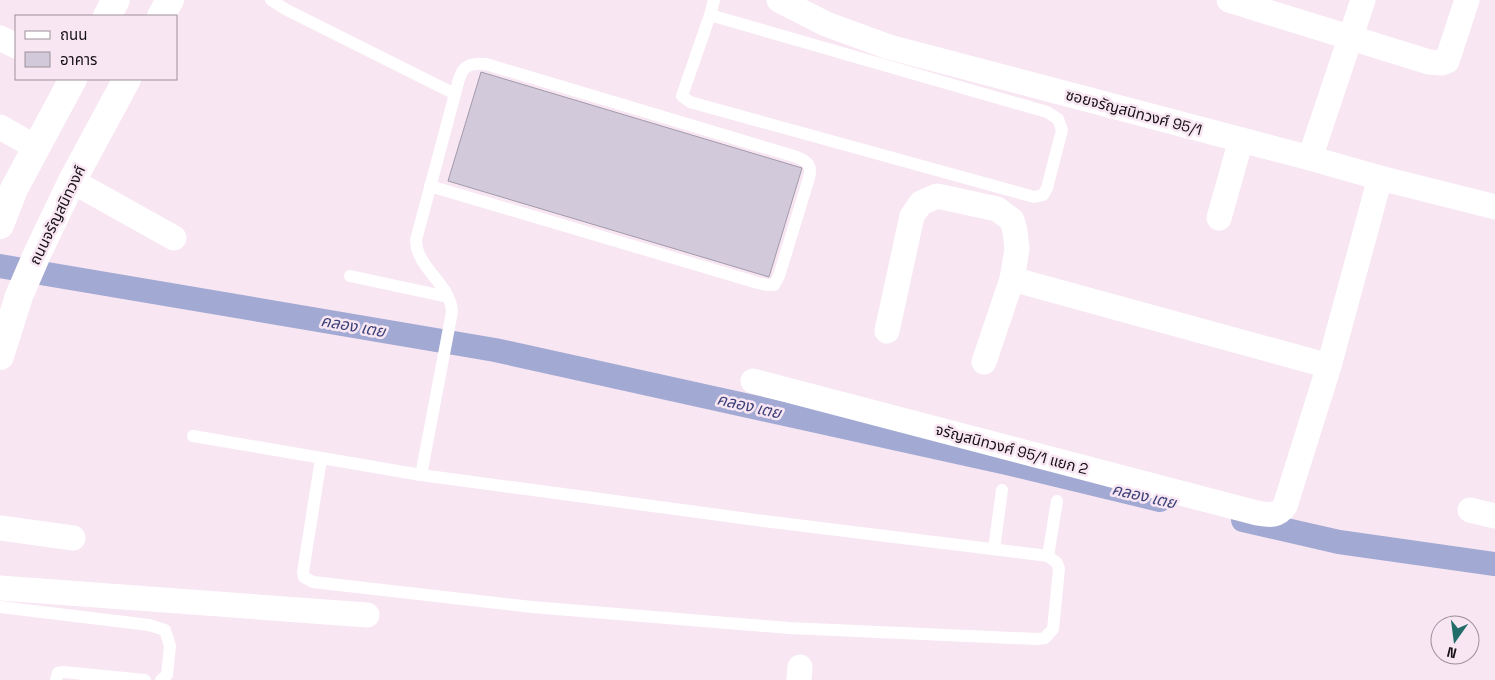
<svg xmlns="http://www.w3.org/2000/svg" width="1495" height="680" font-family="'Space Grotesk','Noto Sans Thai',sans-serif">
  <rect width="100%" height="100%" fill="#f8e6f3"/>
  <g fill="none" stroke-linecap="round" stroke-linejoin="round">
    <!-- canal -->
    <g stroke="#a2a9d3" stroke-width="24">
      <path d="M0,266L495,350L1007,463L1160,500"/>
      <path d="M1243,520L1339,542L1495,564"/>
    </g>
  </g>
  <!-- building -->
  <path fill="#d2cadb" stroke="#a19aaa" d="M481,72L802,168L769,277L448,181Z"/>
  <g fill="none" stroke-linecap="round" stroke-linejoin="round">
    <!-- service -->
    <g stroke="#fff" stroke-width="12">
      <path d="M271,0L285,9L455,94L416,240C416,268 451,284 452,312L421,475"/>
      <path d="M710,15L682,96L690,102L1034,197L1043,195L1047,188L1062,130L1058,119L1047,112L710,15L714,0"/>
      <path d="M430,186L758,283L767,285H774L779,276L809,178C812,166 809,162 797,157L486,64C460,62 461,73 455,94"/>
      <path d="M350,276L448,297"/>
      <path d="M193,436L421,475L764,521L1048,556L1057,563L1059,569L1053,629L1045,638L1037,639L789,628L532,607L313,582L304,577L303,572L321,459"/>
      <path d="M994,549L1002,490"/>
      <path d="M1048,556L1057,501"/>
      <path d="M0,607L149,625L165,630L170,646L167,675L161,680"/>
      <path d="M56,680L58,673L63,672L145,680"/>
    </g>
    <!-- minor -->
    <g stroke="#fff" stroke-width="25">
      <path d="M779,0L826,24L889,47L1310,158L1380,178L1495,207"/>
      <path d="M1229,0L1429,62L1442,63L1447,61L1467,0"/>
      <path d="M0,38L16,46"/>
      <path d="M0,127L37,148"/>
      <path d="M1310,158L1363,0"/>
      <path d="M72,181L174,238"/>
      <path d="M1219,218L1241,140"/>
      <path d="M887,331L912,216L921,203L937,196L997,209L1012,220L1015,231L1017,249L1012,279L1329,366"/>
      <path d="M984,362L1012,279"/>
      <path d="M753,381L1257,513C1269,515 1277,517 1285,506L1329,366L1380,178"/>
      <path d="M1470,510L1495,516"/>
      <path d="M0,528L73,538"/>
      <path d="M0,588L367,615"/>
      <path d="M799,680L800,667"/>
    </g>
    <!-- primary -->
    <g stroke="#fff" stroke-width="28">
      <path d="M107,16L116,0"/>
      <path d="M161,16L170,0"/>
      <path d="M0,225L14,189L73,79"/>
      <path d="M0,356L19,296L38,252L72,181L127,79"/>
    </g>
  </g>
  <g text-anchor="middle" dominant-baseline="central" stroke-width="5" stroke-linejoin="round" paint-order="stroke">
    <!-- street labels -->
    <g font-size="15" fill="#161014" stroke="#f8e6f3">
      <text transform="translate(1134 112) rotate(15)">ซอยจรัญสนิทวงศ์ 95/1</text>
      <text transform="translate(57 215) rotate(-64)">ถนนจรัญสนิทวงศ์</text>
      <text transform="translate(1012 449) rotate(15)">จรัญสนิทวงศ์ 95/1 แยก 2</text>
    </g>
    <!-- water labels -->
    <g font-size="16" font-style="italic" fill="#3b4077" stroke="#f8e6f3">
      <text transform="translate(353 326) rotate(10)">คลอง เตย</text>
      <text transform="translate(749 406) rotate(13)">คลอง เตย</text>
      <text transform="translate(1144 496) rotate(13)">คลอง เตย</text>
    </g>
  </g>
  <!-- legend -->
  <rect x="15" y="15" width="162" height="65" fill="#f8e6f3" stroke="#9e909a"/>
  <rect x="25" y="31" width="25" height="8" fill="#ffffff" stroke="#9e909a"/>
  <text x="60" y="40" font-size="15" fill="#161014">ถนน</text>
  <rect x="25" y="52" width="25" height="15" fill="#d2cadb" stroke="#9e909a"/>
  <text x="60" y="65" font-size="15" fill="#161014">อาคาร</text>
  <!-- north arrow -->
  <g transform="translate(1455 640) rotate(194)"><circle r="24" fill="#f8e6f3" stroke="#9e909a"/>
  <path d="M0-4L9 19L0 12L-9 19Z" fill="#226d69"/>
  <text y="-8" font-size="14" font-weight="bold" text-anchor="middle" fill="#161014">N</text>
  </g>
</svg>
